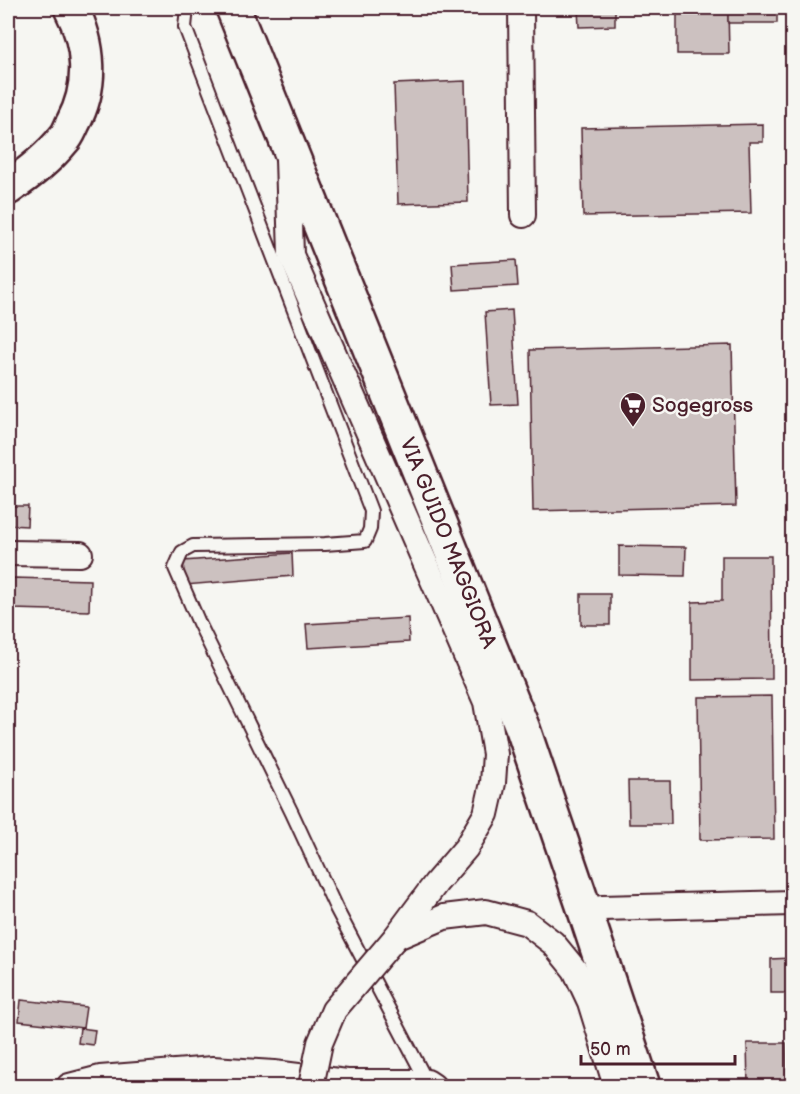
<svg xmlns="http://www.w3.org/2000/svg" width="800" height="1094" font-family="'Balsamiq Sans',sans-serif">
  <rect width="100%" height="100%" fill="#f6f6f2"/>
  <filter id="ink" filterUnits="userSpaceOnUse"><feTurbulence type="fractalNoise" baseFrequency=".0167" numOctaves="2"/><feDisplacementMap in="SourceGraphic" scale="12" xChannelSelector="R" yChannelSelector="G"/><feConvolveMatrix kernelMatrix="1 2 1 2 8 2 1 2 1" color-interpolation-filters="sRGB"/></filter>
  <g filter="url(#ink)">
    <!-- building -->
    <g fill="#ccc1c0" stroke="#4a1f2b" stroke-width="1.5">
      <path d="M572,8H615V26L579,27L578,9H572Z"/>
      <path d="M677,8H728L729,54H677Z"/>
      <rect x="728" y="8" width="49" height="15"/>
      <path d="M465,81L468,202L398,204L394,84Z"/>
      <path d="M763,124V142H749L751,213L583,216L581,128Z"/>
      <path d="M516,260L518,286L454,290L452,264Z"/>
      <path d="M512,310L518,404L491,405L485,312Z"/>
      <path d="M732,345L736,506L533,511L530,350Z"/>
      <path d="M8,506H28L27,526L8,525Z"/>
      <path d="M619,546L686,547L685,576L619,575Z"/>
      <path d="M292,553L293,576L185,585L183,561Z"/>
      <path d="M722,556H771L772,679L692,680V602L722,601Z"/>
      <path d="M13,578L90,580L89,611L12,609Z"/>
      <rect x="581" y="594" width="29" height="31"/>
      <path d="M408,618L409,642L308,648L306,624Z"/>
      <path d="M772,696L774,839L700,840L698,697Z"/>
      <path d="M628,781H670L671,824H629Z"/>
      <path d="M792,958V993H771V959Z"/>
      <path d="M21,1000L86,1007L83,1028L19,1021Z"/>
      <path d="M80,1028L95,1030L93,1045L78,1043Z"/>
      <path d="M747,1043H786L787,1086H748Z"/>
    </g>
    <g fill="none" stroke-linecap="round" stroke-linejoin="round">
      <!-- lane casing -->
      <g stroke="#4a1f2b" stroke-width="16">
        <path id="lane" d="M187,8L185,27L371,511L370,529L365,541L325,544L193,546L182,552L175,568L199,623L292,813L336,908L427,1082"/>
      </g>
      <!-- street casing -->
      <g stroke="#4a1f2b" stroke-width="28">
        <g id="street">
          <path d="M521,8L523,215"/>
          <path d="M288,159L291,255L486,702L495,754L493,783L486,814L466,848L436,883L395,938"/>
          <path d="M8,553L80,554"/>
          <path d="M585,911L602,908L792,903"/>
          <path d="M397,937L444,917L486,912L527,923L553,943L575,970L590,1002L616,1086"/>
          <path d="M69,1086L100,1078L213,1069L274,1073L347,1082H427L433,1086"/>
        </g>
      </g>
      <!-- secondary casing -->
      <g stroke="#4a1f2b" stroke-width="38">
        <g id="secondary">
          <path d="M233,8L523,729L585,911L643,1086"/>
          <path d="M8,188C28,174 48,159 64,139C68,135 70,129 73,123C93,86 90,44 71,8"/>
        </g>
      </g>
      <!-- lane -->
      <use href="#lane" stroke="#f6f6f2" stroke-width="12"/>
      <!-- street -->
      <use href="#street" stroke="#f6f6f2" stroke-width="24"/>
      <!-- secondary -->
      <use href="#secondary" stroke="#f6f6f2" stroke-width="33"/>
      <!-- street-bridge casing -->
      <g stroke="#4a1f2b" stroke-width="28" stroke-linecap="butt">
        <path id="street-bridge" d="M311,1086L320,1043L334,1010L395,938"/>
      </g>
      <!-- street-bridge -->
      <use href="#street-bridge" stroke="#f6f6f2" stroke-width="24"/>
    </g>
  </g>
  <!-- icons -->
  <defs>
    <g id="supermarket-pin" transform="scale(1.35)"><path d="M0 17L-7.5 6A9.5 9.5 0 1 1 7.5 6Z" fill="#4a1f2b" stroke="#f6f6f2"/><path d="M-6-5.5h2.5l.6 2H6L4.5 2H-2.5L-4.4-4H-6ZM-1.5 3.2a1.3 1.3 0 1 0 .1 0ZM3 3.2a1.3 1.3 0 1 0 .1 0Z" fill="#fff"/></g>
  </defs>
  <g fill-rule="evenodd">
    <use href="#supermarket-pin" x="633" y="405"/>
  </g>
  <g text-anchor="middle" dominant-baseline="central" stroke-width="5" stroke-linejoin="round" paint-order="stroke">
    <!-- poi labels -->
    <g font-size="21" fill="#4a1f2b" stroke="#f6f6f2" text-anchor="start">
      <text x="652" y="405">Sogegross</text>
    </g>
    <!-- street labels -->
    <g font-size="21" fill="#4a1f2b" stroke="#f6f6f2">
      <text transform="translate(448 543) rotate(68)">VIA GUIDO MAGGIORA</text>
    </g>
  </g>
  <!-- margin -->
  <rect width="800" height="1094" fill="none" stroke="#f6f6f2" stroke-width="30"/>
  <rect x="15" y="15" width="770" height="1064" fill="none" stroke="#4a1f2b" stroke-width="2" filter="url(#ink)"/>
  <!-- scale -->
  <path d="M581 1055v9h154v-9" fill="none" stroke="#4a1f2b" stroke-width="3"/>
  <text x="590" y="1055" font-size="18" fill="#4a1f2b" stroke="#f6f6f2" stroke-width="4.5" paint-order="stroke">50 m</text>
</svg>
